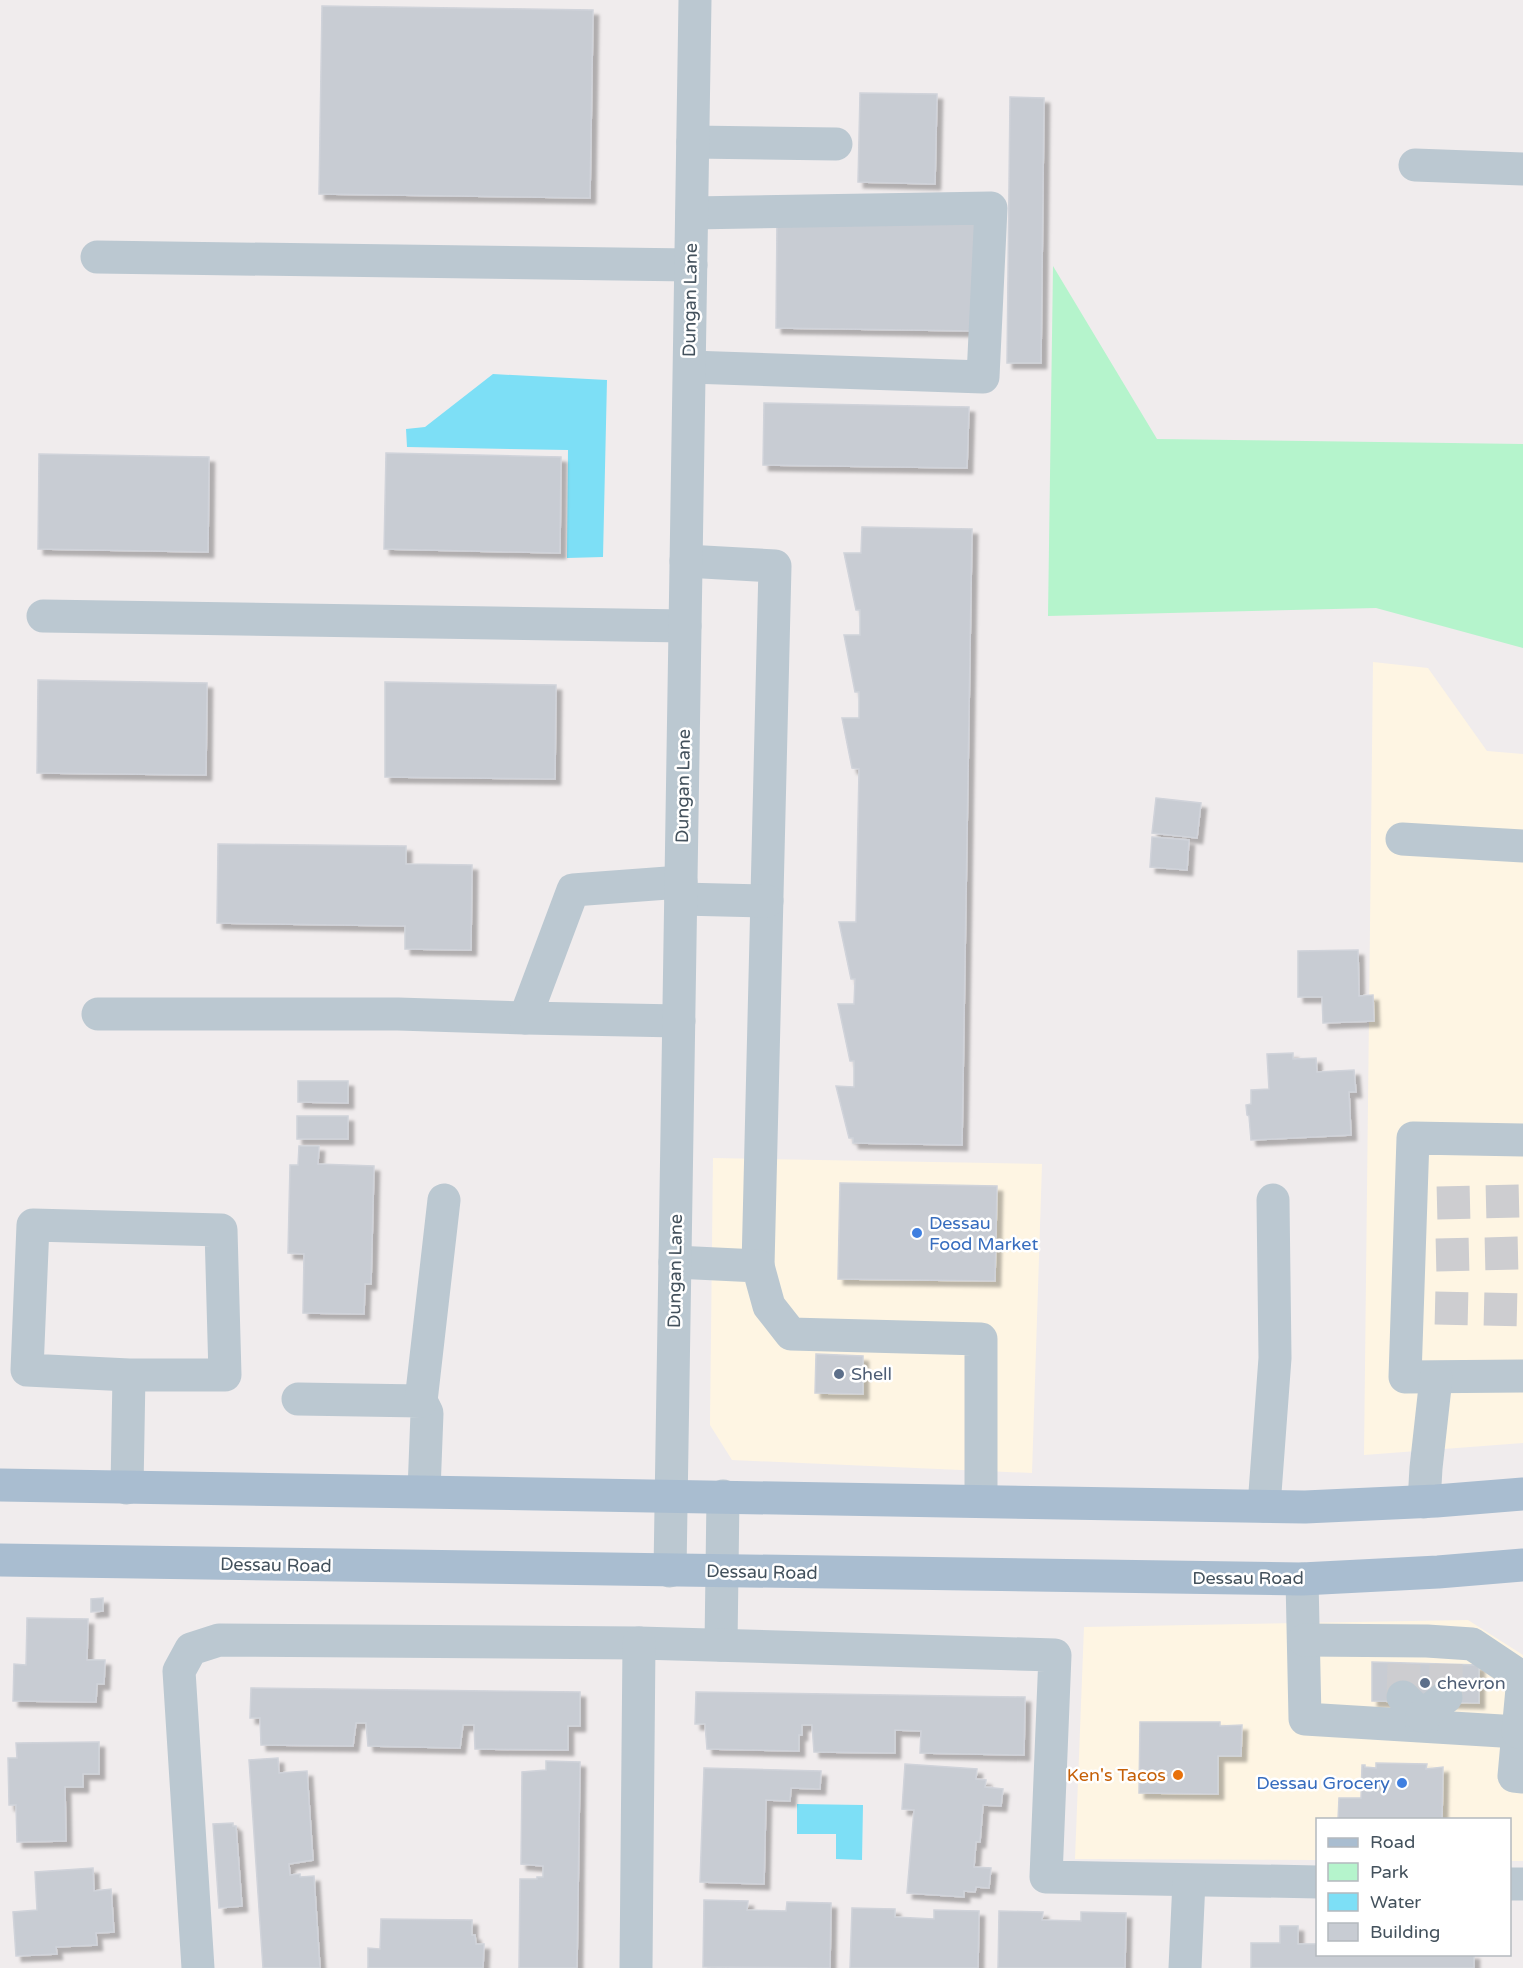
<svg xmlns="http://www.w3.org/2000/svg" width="1523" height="1968" font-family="'Varela Round',sans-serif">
  <defs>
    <filter id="shadow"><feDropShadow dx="5.5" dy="5.5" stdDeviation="1.5" flood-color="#0004"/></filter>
  </defs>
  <rect width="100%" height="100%" fill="#f0eced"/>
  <!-- commercial -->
  <g fill="#fef5e3">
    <path d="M1373,662L1428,668L1487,751L1523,754V1443L1364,1455Z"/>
    <path d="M713,1158L1042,1164L1032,1473L732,1460L710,1425Z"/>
    <path d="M1468,1620L1523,1655V1861H1510V1820H1318L1317,1860L1075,1859L1084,1627Z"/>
  </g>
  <!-- green -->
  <path fill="#b5f4cc" d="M1053,266L1157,439L1523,444V648L1376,608L1048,616Z"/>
  <!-- water -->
  <g fill="#7ddff6">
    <path d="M493,374L607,380L603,557L567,558L568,450L407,447L406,429L425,427Z"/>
    <path d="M797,1804L863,1805L862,1860L836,1859V1834H797Z"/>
  </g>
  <!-- building -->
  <g fill="#c8ccd3" stroke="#d0d3da" stroke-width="1.5" filter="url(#shadow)">
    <path d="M322,6L593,10L590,198L319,194Z"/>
    <path d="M860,93L937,94L935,184L858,182Z"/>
    <path d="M1010,97L1044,98L1041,363H1007Z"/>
    <path d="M777,218L978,221L976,331L776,328Z"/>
    <path d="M764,403L969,407L967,468L763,465Z"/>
    <path d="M386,453L561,457L560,553L384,549Z"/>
    <path d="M39,454L209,457L208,552L38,549Z"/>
    <path d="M862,527L972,529L962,1145L853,1143V1138H849L836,1086L854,1087V1061H850L838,1004H854L855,979H851L839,922H856L859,769L852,768L842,718H859V692H855L844,635H860V610H856L844,553H861Z"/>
    <path d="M38,680L207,683L206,775L37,773Z"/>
    <path d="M385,682L556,685L555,779L385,777Z"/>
    <path d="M1156,798L1201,803L1197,838L1152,833Z"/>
    <path d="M1152,837L1189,840L1187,870L1150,867Z"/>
    <path d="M218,844L406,846V864L472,865L471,950L405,949V926L217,923Z"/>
    <path d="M1358,950L1359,996L1373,995L1374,1021L1323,1023L1322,997H1298V951Z"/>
    <path d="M1293,1053V1059L1316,1058L1317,1072L1354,1070L1356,1092H1349L1351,1135L1251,1140L1249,1116L1247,1115L1246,1105L1251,1104V1090L1269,1089L1267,1054Z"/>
    <path d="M298,1081H348V1103L298,1102Z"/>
    <rect x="297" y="1116" width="51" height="23"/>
    <path d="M299,1146H319L318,1164L374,1166L371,1284H365L364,1314L303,1313L304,1254L288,1253L290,1165H298Z"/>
    <path d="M840,1183L997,1186L995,1281L838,1279Z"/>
    <path d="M816,1354L863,1356V1394L815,1393Z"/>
    <path d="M103,1598V1611L91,1612V1599Z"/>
    <path d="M27,1618L88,1619L87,1660H105L104,1684H97L96,1702L13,1701L14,1664L26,1665Z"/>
    <path d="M1372,1662L1479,1665V1703L1372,1701Z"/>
    <path d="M251,1688L580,1692V1726H568V1750L475,1749L474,1725H463L460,1748L368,1746L366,1723H356L353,1746L261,1745L260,1718H250Z"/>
    <path d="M696,1692L1025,1697L1024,1755L920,1753L921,1731L895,1730V1753L814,1752L812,1725H802V1735H799V1751L707,1749L705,1724H695Z"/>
    <path d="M1140,1722H1220V1726L1242,1725L1241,1756H1218V1794L1139,1793Z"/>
    <path d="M99,1742V1774H83V1787H65L66,1841L17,1842L16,1805H9L8,1758H17L16,1743Z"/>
    <path d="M278,1758L279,1773L307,1771L313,1860L289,1864L290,1875L300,1874V1877L314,1876L320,1968H263L249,1760Z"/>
    <path d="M546,1761L580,1762L577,1968H519L520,1879H537V1877H543V1866L521,1864L522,1772L546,1770Z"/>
    <path d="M1376,1763L1427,1764L1426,1769L1443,1767L1442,1820H1338L1339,1798H1361L1362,1765H1365V1767L1376,1768Z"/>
    <path d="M905,1764L977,1769L976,1779L986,1780L985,1787L1003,1789L1001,1806L983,1805L980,1842H976L974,1867L991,1868L989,1888L976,1887L975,1892L964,1891V1897L907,1893L914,1810L902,1809Z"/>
    <path d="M704,1768L821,1771L820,1789L791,1788L790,1801L766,1800L764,1884L700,1882Z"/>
    <path d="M233,1823V1826H236L242,1906L219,1908L213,1824Z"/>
    <path d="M93,1868L94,1891L111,1889L114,1932L96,1933L97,1945L56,1947L57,1954L16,1956L13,1912L37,1910L35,1872Z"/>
    <path d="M704,1900L748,1901L747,1910L786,1911L787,1902L831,1903L830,1968L703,1967Z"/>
    <path d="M852,1908L895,1909V1917L934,1919V1910L979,1911L978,1968H850Z"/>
    <path d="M999,1911L1043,1912L1042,1920L1081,1921V1912L1126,1913L1125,1968H998Z"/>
    <path d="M381,1919L472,1920V1935H475L476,1944H484L483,1968H368V1948L380,1949Z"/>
    <path d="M1280,1926H1298V1944H1318V1954H1474V1968H1251V1943H1280Z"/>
  </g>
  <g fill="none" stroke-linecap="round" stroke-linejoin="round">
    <!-- minor-tunnel -->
    <g stroke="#cdcdd0" stroke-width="33" stroke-dasharray="33 16" stroke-linecap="butt">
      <path d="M1437,1203L1523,1201"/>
      <path d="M1436,1255L1523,1253"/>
      <path d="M1435,1308L1523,1310"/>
      <path d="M1403,1697L1404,1664"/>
      <path d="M1446,1697V1663"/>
    </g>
    <!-- minor -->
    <g stroke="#bbc8d1" stroke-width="33">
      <path d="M693,142L836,144"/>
      <path d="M1415,165L1523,169"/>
      <path d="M97,257L691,265"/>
      <path d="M690,367L983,377L991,208L692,213"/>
      <path d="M686,561L775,566L758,1266"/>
      <path d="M43,616L685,626"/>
      <path d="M1402,839L1523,846"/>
      <path d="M681,899L767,901"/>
      <path d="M98,1014H398L525,1018"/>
      <path d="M679,1021L525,1018L573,890L681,882"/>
      <path d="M1523,1140L1413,1138L1405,1377L1523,1376"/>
      <path d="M675,1262L758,1266L769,1306L791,1334L981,1339V1501"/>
      <path d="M298,1399L421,1401L427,1413L424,1491"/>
      <path d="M421,1401L444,1200"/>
      <path d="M127,1488L129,1375H225L221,1230L33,1225L27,1370L129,1375"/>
      <path d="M1424,1502L1426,1468L1436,1378"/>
      <path d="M1264,1506L1275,1358L1273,1200"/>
      <path d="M670,1571L695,0"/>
      <path d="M1302,1579L1305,1719L1518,1732L1514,1776L1523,1777"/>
      <path d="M1304,1640L1427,1641L1472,1644L1523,1678L1518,1732"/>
      <path d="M721,1645L723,1496"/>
      <path d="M1403,1697L1422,1716V1725"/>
      <path d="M1422,1716L1446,1697"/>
      <path d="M1510,1884H1523"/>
      <path d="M198,1968L179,1671L191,1649L219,1640L639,1643L1055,1655L1046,1877L1318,1882"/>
      <path d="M636,1968L639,1643"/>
      <path d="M1185,1968L1189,1881"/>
    </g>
    <!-- major -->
    <g stroke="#a9bdd0" stroke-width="33">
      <path d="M0,1485L1305,1507L1436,1501L1523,1494"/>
      <path d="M0,1560L1302,1579L1438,1572L1523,1565"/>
    </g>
  </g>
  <!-- markers -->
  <g fill="#3f7fe0" stroke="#fff" stroke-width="2">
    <circle cx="917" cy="1233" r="6"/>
    <circle cx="1402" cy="1783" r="6"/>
  </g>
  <g fill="#5c6f8a" stroke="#fff" stroke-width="2">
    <circle cx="839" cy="1374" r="6"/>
    <circle cx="1425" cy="1683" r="6"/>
  </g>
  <circle fill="#e8710a" stroke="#fff" stroke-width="2" cx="1178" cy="1775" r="6"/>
  <g text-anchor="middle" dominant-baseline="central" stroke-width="5" stroke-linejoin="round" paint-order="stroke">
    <!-- street labels -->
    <g font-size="18" fill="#43515c" stroke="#fff">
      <text transform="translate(690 300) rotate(-89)">Dungan Lane</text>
      <text transform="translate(683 786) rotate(-89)">Dungan Lane</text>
      <text transform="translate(675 1271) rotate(-89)">Dungan Lane</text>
      <text transform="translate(276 1565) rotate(1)">Dessau Road</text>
      <text transform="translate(762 1572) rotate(1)">Dessau Road</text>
      <text x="1248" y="1578">Dessau Road</text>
    </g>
    <!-- shop labels -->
    <g font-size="18" fill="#366cbe" stroke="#fff" text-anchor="start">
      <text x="929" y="1223">Dessau<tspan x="929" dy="21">Food Market</tspan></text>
      <text x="1390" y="1783" text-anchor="end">Dessau Grocery</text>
    </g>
    <!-- service labels -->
    <g font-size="18" fill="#4e5e75" stroke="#fff" text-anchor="start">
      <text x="851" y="1374">Shell</text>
      <text x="1437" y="1683">chevron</text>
    </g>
    <!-- food labels -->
    <g font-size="18" fill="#c56008" stroke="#fff" text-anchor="end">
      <text x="1166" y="1775">Ken's Tacos</text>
    </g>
  </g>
  <!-- legend -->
  <rect x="1316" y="1818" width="195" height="138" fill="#ffffff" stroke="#b4b9be" stroke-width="1.5"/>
  <rect x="1328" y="1838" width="30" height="9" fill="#a9bdd0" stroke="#b4b9be" stroke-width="1.5"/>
  <text x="1370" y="1848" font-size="18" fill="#43515c">Road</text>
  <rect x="1328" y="1863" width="30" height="18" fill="#b5f4cc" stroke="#b4b9be" stroke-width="1.5"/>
  <text x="1370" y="1878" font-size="18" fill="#43515c">Park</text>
  <rect x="1328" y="1893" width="30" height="18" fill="#7ddff6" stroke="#b4b9be" stroke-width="1.5"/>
  <text x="1370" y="1908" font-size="18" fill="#43515c">Water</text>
  <rect x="1328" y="1923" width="30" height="18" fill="#c8ccd3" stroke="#b4b9be" stroke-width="1.5"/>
  <text x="1370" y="1938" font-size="18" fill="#43515c">Building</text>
</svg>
